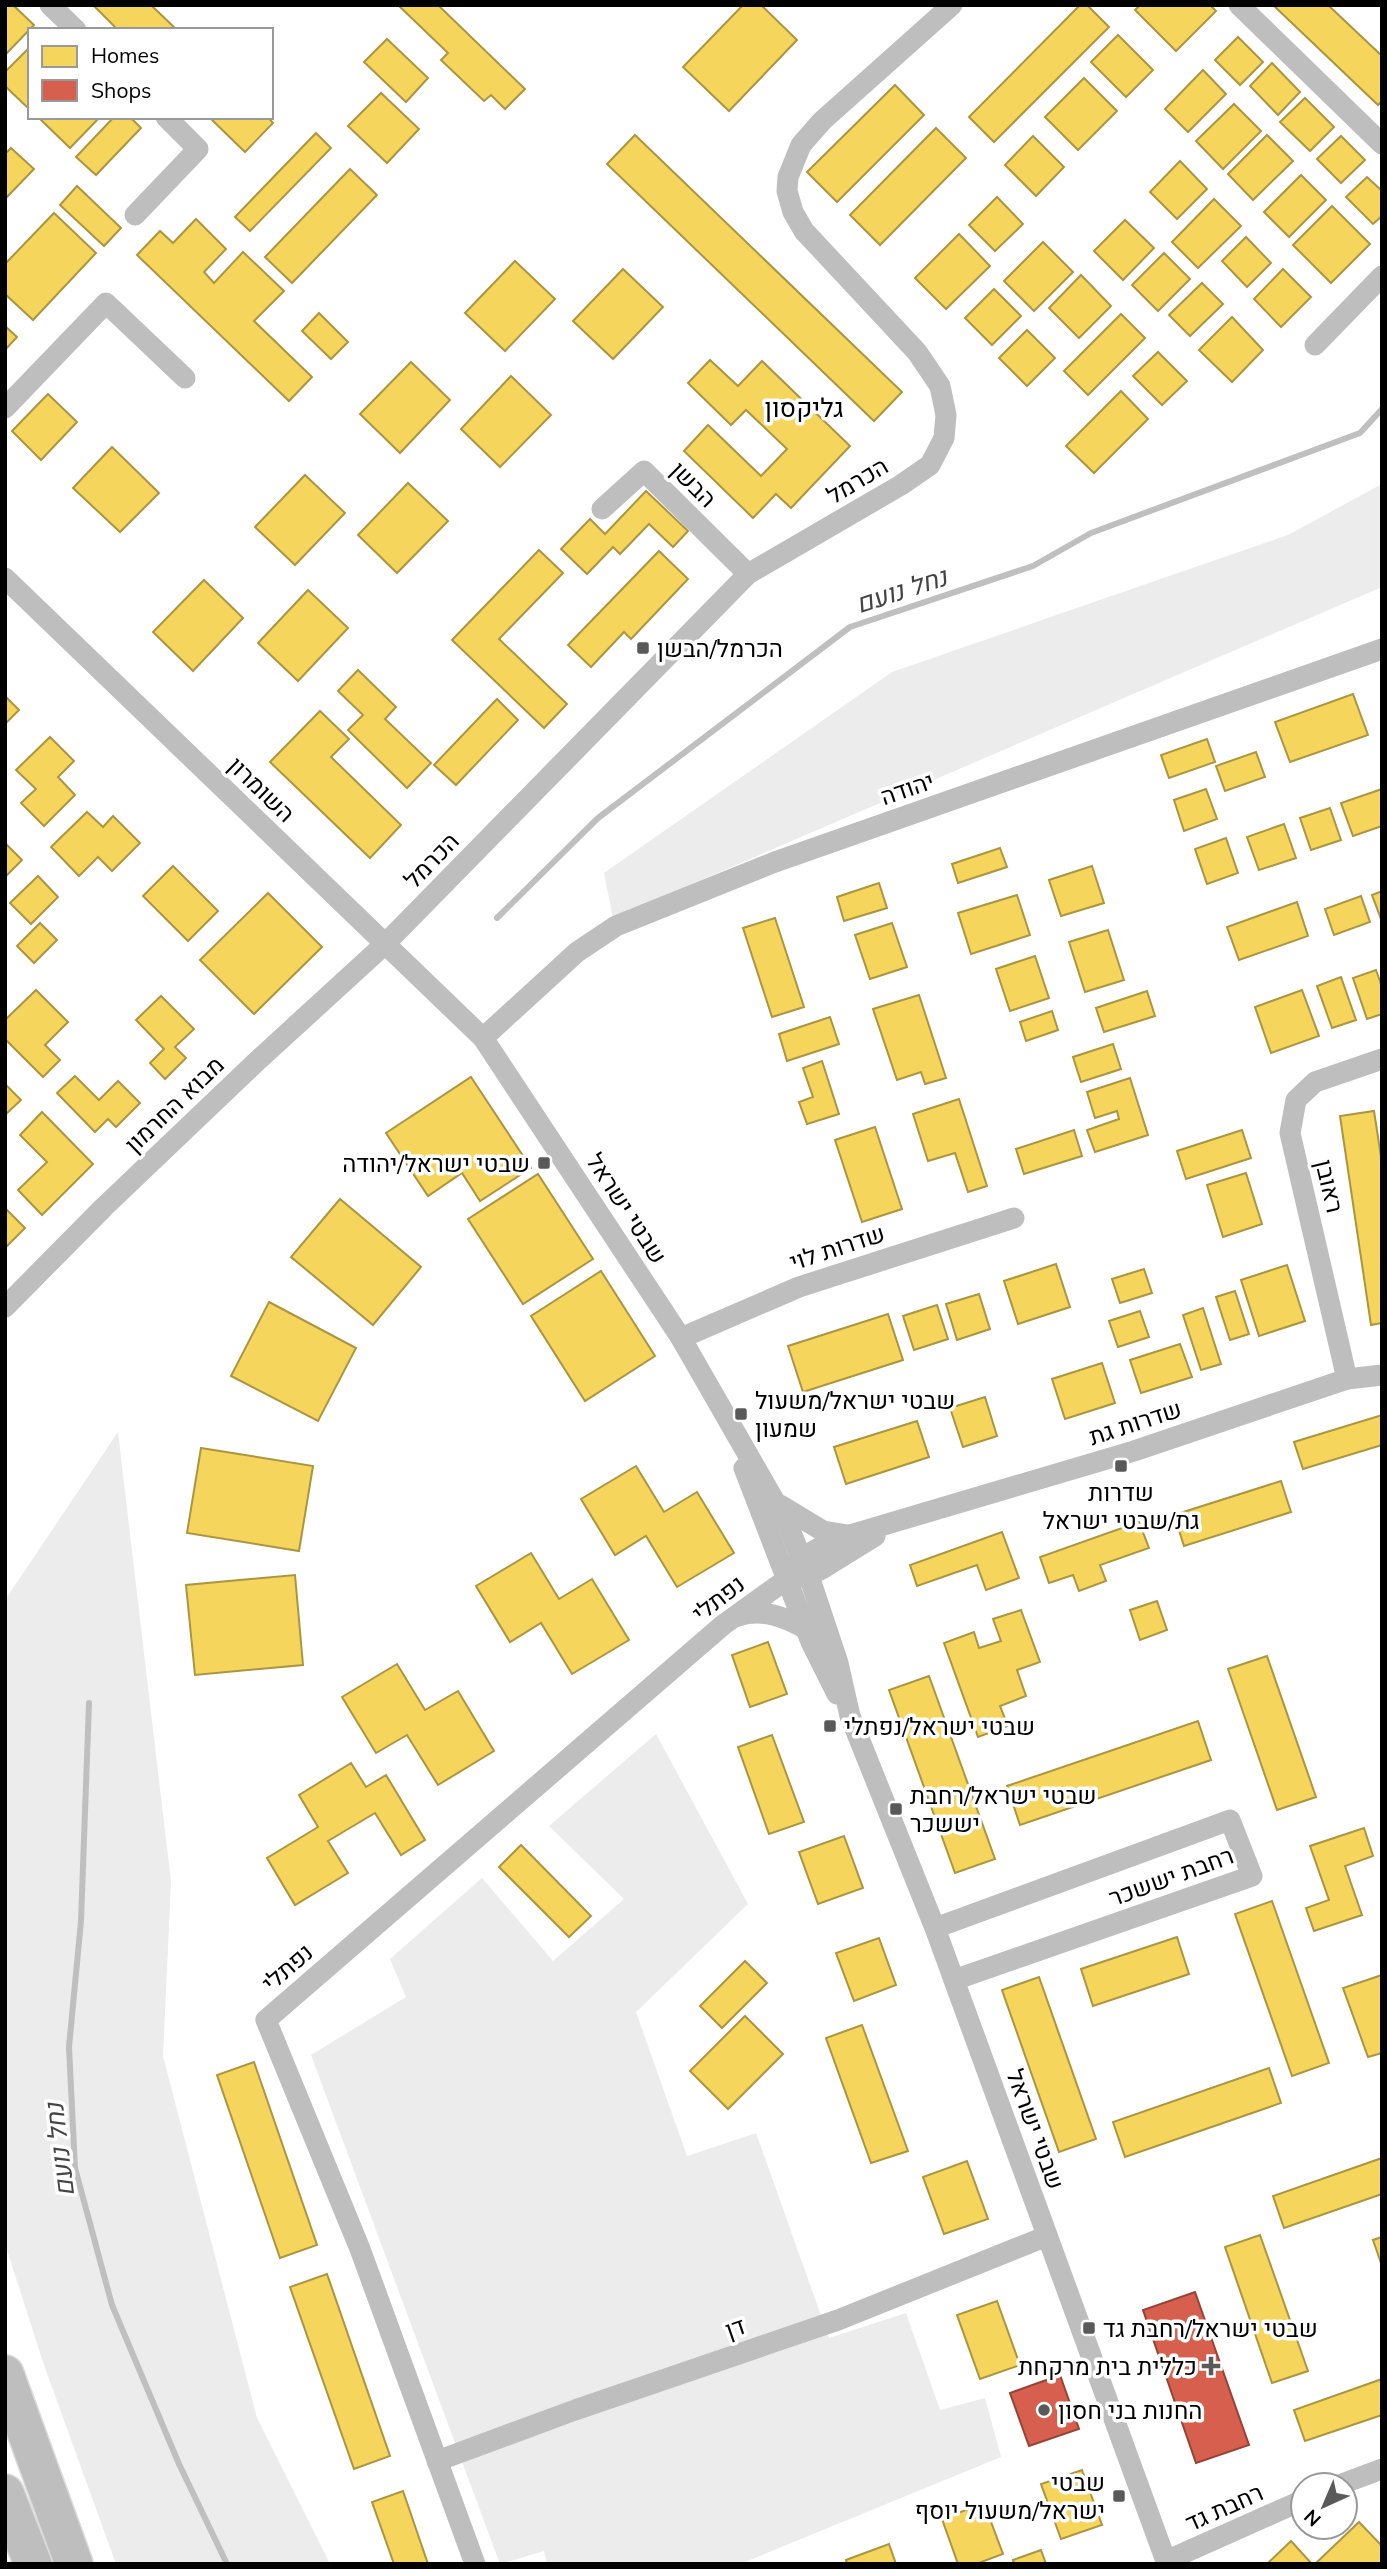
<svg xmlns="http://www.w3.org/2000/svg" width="1387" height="2569" font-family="Mulish,Heebo,sans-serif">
  <rect width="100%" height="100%" fill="#fff"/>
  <!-- green -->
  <g fill="#ececec">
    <path d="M1382,484V587L613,918L604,873L892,672L1288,535Z"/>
    <path d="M118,1432L171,1882L163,2056L257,2418L330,2564H116L44,2365L5,2244V1600Z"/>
    <path d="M656,1734L748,1904L636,2012L687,2156L756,2133L829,2338L906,2313L940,2410L985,2398L1001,2457L740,2564H547L544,2551L500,2564L311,2055L406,1997L390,1959L482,1878L553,1961L624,1899L549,1826Z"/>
  </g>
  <!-- homes -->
  <g fill="#f6d55c" stroke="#ac9540" stroke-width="2">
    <path d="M5,5H13L34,25L5,55Z"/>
    <path d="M93,5H151L177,30H118Z"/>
    <path d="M398,5H438L525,89L505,109L491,95L484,101L441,60L448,53Z"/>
    <path d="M743,5H761L797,40L729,111L683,67Z"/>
    <path d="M1080,5H1087L1109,27L994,142L969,117Z"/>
    <path d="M1140,5H1210L1216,11L1176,51L1135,10Z"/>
    <path d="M1273,5H1328L1382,56V101L1378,105Z"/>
    <path d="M1118,35L1153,70L1126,97L1091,62Z"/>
    <path d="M1238,37L1263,62L1240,85L1215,60Z"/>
    <path d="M387,39L428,78L406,102L364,62Z"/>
    <path d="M30,47V110L5,86V72Z"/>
    <path d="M1272,63L1300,92L1278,115L1250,86Z"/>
    <path d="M1203,70L1226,94L1188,132L1165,109Z"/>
    <path d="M1084,78L1117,111L1078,150L1045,117Z"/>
    <path d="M895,85L924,115L837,202L807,172Z"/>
    <path d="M381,93L419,129L387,163L348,126Z"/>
    <path d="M1305,98L1334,127L1310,151L1280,122Z"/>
    <path d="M1234,104L1261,131L1223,169L1196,141Z"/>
    <path d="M38,117H100L70,148Z"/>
    <path d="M114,117H130L141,128L96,175L76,157Z"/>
    <path d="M209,117H268L273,123L245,152Z"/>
    <path d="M936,128L966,158L880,245L850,215Z"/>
    <path d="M316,133L331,148L250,231L235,217Z"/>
    <path d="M635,135L902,392L874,421L607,164Z"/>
    <path d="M1267,135L1293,161L1253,200L1228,174Z"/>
    <path d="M1033,136L1064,167L1036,196L1005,165Z"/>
    <path d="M1341,136L1365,160L1341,183L1317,159Z"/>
    <path d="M11,148L34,169L5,199V154Z"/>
    <path d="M1180,161L1207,189L1177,219L1150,192Z"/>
    <path d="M350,169L377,195L292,283L265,257Z"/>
    <path d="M1301,175L1326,200L1289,237L1264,212Z"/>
    <path d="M1367,177L1382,191V216L1373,224L1346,197Z"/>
    <path d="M77,186L121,228L104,246L60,205Z"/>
    <path d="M997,197L1023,224L995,251L969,225Z"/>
    <path d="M1214,199L1241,226L1198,268L1172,242Z"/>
    <path d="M1332,206L1370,244L1331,283L1293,245Z"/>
    <path d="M54,213L96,253L33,320L5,294V264Z"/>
    <path d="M196,219L226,249L204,272L214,283L243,252L284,291L254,321L312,377L289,401L137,255L160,231L173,243Z"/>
    <path d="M1125,220L1154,248L1123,280L1094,251Z"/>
    <path d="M959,234L990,266L946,309L915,278Z"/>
    <path d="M1246,237L1271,263L1247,287L1222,261Z"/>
    <path d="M1043,242L1073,272L1034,311L1004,281Z"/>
    <path d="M1164,253L1190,279L1158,311L1132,285Z"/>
    <path d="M515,261L555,299L505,351L465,313Z"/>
    <path d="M623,269L663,307L613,359L573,321Z"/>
    <path d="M1283,269L1311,297L1281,327L1254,299Z"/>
    <path d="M1081,275L1111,306L1079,338L1049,308Z"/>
    <path d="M1202,283L1223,304L1190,336L1169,315Z"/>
    <path d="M994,289L1021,316L992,345L965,318Z"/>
    <path d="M319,313L348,342L331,359L302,331Z"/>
    <path d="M1121,314L1145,338L1088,395L1064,371Z"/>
    <path d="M1232,317L1263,350L1232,382L1199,350Z"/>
    <path d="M5,326L17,337L5,350Z"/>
    <path d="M1027,330L1055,358L1027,386L999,358Z"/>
    <path d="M1158,352L1187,381L1162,405L1133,376Z"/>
    <path d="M710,360L738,386L762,361L850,446L791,508L776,494L753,518L684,451L708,425L761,476L787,449L746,410L731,425L688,383Z"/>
    <path d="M411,362L450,400L400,453L360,414Z"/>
    <path d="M511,376L551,415L500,467L461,429Z"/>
    <path d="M1121,391L1148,419L1094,473L1066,446Z"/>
    <path d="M48,394L77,422L41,460L12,431Z"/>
    <path d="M112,447L159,493L120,532L73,488Z"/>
    <path d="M305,475L345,513L295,565L255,527Z"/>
    <path d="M408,483L448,521L397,573L358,535Z"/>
    <path d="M646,491L688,531L673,547L649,524L620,554L613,547L587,574L561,549L590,519L605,534Z"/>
    <path d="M539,550L563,573L499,639L567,704L544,728L452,640Z"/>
    <path d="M659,551L688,579L631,639L624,632L591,667L568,645Z"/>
    <path d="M204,580L243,618L193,671L153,632Z"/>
    <path d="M308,590L348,628L298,681L258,643Z"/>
    <path d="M358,670L396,707L385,719L431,763L407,788L348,730L363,715L338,691Z"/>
    <path d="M1353,694L1368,735L1290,762L1275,722Z"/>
    <path d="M5,696L19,710L5,724Z"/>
    <path d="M497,699L518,720L456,785L434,765Z"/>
    <path d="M320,711L349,739L331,757L401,825L370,858L270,762Z"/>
    <path d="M50,737L74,761L58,777L75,795L44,826L21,803L36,789L16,770Z"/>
    <path d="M1207,739L1215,762L1169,778L1161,755Z"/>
    <path d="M1256,752L1265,777L1225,791L1216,766Z"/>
    <path d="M1206,789L1217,819L1184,831L1174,800Z"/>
    <path d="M1382,789V826L1353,836L1341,803Z"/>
    <path d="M1330,808L1341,840L1311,850L1300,818Z"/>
    <path d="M87,812L103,827L113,816L140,843L112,871L98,857L79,876L51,847Z"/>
    <path d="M1284,824L1296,858L1259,870L1247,837Z"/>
    <path d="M1226,838L1238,873L1207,884L1195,849Z"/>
    <path d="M5,843L22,860L5,877Z"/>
    <path d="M1000,848L1007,867L958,883L952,864Z"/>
    <path d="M173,866L218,911L188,941L143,896Z"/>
    <path d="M1092,866L1104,903L1061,916L1049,880Z"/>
    <path d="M38,876L58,897L31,924L10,903Z"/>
    <path d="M879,883L887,908L844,921L837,897Z"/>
    <path d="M1382,891V919H1381L1372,895Z"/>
    <path d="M268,893L322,947L254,1014L200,960Z"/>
    <path d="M1017,895L1030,935L971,954L958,913Z"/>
    <path d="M1361,896L1370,922L1334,935L1325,909Z"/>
    <path d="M1297,902L1308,936L1239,960L1227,927Z"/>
    <path d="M775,918L804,1007L772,1017L743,928Z"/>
    <path d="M40,923L57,940L34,963L17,946Z"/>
    <path d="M892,923L907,967L870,979L855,935Z"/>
    <path d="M1108,930L1124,980L1085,992L1069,942Z"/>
    <path d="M1035,956L1049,998L1010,1011L996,969Z"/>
    <path d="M1376,970L1382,987V1014L1367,1019L1353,978Z"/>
    <path d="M1341,977L1356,1020L1332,1028L1317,986Z"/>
    <path d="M36,990L68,1022L45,1045L60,1060L43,1077L5,1039V1020Z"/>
    <path d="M1302,990L1319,1036L1271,1053L1255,1007Z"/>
    <path d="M1147,991L1155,1016L1104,1032L1096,1008Z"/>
    <path d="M919,995L946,1078L925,1084L921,1072L897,1080L873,1009Z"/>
    <path d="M161,996L194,1029L175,1047L186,1058L165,1079L150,1063L164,1049L136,1020Z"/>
    <path d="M1052,1011L1058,1030L1026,1041L1020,1022Z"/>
    <path d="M830,1017L839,1044L787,1061L779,1034Z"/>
    <path d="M1113,1044L1121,1069L1081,1082L1073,1057Z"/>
    <path d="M822,1061L839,1114L807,1124L799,1102L813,1097L803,1068Z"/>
    <path d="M75,1076L99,1100L118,1081L140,1103L116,1127L108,1119L95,1132L57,1093Z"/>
    <path d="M471,1077L531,1168L480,1201L462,1173L428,1196L386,1133Z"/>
    <path d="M1130,1078L1148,1135L1095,1152L1087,1130L1119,1119L1117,1111L1095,1118L1087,1092Z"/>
    <path d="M5,1084L21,1100L5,1115Z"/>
    <path d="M959,1099L987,1186L968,1192L955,1153L928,1161L913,1114Z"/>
    <path d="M1374,1111L1382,1163V1323L1371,1325L1340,1116Z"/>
    <path d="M42,1112L93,1164L42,1215L18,1190L47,1162L20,1135Z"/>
    <path d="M875,1127L902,1209L862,1222L835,1140Z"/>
    <path d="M1074,1130L1082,1156L1024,1174L1016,1149Z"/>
    <path d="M1242,1130L1251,1158L1186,1179L1177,1151Z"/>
    <path d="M1246,1173L1262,1224L1223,1237L1207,1185Z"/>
    <path d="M538,1174L593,1259L523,1304L468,1219Z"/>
    <path d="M340,1199L421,1267L373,1325L291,1257Z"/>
    <path d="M5,1208L25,1228L5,1248Z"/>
    <path d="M1056,1264L1070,1307L1018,1324L1004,1281Z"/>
    <path d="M1287,1265L1305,1321L1259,1336L1241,1280Z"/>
    <path d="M1144,1269L1152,1293L1120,1303L1112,1279Z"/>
    <path d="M601,1271L655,1356L585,1401L531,1316Z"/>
    <path d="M1235,1291L1249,1334L1230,1340L1216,1297Z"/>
    <path d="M979,1294L990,1329L957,1340L946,1304Z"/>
    <path d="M269,1302L356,1348L318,1421L231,1376Z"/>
    <path d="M937,1305L948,1339L914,1350L903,1316Z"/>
    <path d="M1203,1308L1221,1364L1201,1370L1183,1315Z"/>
    <path d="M1140,1311L1149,1337L1118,1347L1109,1321Z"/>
    <path d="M888,1314L903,1360L803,1392L788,1346Z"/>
    <path d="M1180,1344L1192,1377L1141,1393L1130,1360Z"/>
    <path d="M1102,1363L1115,1403L1065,1419L1052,1379Z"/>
    <path d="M985,1397L997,1436L963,1447L950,1408Z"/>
    <path d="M1382,1415V1445L1303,1469L1294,1442Z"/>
    <path d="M917,1421L929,1457L846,1484L834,1447Z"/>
    <path d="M201,1448L313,1466L299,1551L187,1533Z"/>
    <path d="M636,1466L664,1512L697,1492L734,1553L677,1587L646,1536L615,1555L581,1499Z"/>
    <path d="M1281,1481L1291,1512L1184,1546L1174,1515Z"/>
    <path d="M1139,1522L1149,1548L1100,1565L1106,1581L1079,1591L1073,1575L1049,1583L1040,1557Z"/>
    <path d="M1002,1532L1019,1578L986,1590L977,1565L917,1586L910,1565Z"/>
    <path d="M531,1553L559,1599L592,1579L629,1640L572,1674L541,1623L510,1642L476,1586Z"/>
    <path d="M295,1575L303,1665L195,1675L186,1585Z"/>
    <path d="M1157,1601L1167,1630L1140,1640L1130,1610Z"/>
    <path d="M1021,1610L1040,1662L1017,1670L1026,1696L1000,1706L1008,1726L978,1737L944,1643L974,1632L979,1648L1001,1641L993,1619Z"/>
    <path d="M768,1642L787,1694L750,1707L732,1655Z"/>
    <path d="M1267,1656L1316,1797L1277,1810L1228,1669Z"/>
    <path d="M397,1664L425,1710L458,1691L494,1751L438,1785L407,1735L376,1753L342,1697Z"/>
    <path d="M929,1676L995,1859L955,1873L889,1690Z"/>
    <path d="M1198,1721L1211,1760L1020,1825L1007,1786Z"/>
    <path d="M772,1735L804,1822L769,1834L738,1747Z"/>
    <path d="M351,1763L366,1787L386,1775L425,1840L401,1855L375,1813L328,1841L348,1873L295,1905L267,1858L318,1827L299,1795Z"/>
    <path d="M1364,1828L1373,1856L1345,1866L1362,1915L1314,1931L1306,1908L1329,1900L1310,1846Z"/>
    <path d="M844,1836L863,1888L818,1904L799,1852Z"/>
    <path d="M521,1845L591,1916L569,1937L499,1867Z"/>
    <path d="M1272,1901L1329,2063L1292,2076L1235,1914Z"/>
    <path d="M1177,1937L1189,1974L1093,2006L1081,1969Z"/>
    <path d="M879,1938L896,1985L854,2001L836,1953Z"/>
    <path d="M745,1961L767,1983L722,2028L700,2006Z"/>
    <path d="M1382,1975V2053L1368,2057L1343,1988Z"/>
    <path d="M1039,1977L1096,2139L1059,2152L1002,1990Z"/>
    <path d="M745,2016L783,2054L728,2109L690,2071Z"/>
    <path d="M862,2025L908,2151L871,2163L826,2038Z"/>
    <path d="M254,2062L317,2245L280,2258L217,2075Z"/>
    <path d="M1269,2068L1281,2103L1125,2157L1113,2122Z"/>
    <path d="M1382,2158V2194L1284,2228L1273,2196Z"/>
    <path d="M967,2161L988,2219L944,2234L923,2177Z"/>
    <path d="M1260,2235L1308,2371L1272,2383L1225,2247Z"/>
    <path d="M1382,2237V2266L1373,2240Z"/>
    <path d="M327,2274L390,2456L354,2469L290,2287Z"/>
    <path d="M997,2301L1020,2365L980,2379L957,2315Z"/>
    <path d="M1382,2379V2415L1305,2441L1294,2410Z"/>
    <path d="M1082,2470L1102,2525L1061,2539L1041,2484Z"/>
    <path d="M403,2491L428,2564H394L372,2502Z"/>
    <path d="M984,2503L1003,2554L976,2564H958L942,2519Z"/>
    <path d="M1359,2522L1382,2546V2564H1315Z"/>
    <path d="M1291,2541L1312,2564H1267Z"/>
    <path d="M889,2544L896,2564H847L846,2560Z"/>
    <path d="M1041,2550L1046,2564H1014L1013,2560Z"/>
  </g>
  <!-- shops -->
  <g fill="#d6604d" stroke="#964336" stroke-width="2">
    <path d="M1195,2292L1249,2445L1196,2463L1143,2310Z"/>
    <path d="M1060,2375L1079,2429L1029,2446L1010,2393Z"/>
  </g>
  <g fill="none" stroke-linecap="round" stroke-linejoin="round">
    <!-- stream -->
    <g stroke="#bfbfbf" stroke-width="6">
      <path d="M497,918L598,818L850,627L1033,566L1091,533L1360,433L1382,409"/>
      <path d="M89,1703L81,1921L69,2047L75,2168L112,2305L179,2464L227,2564"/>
    </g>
    <!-- trunk casing -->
    <g stroke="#dbdbdb" stroke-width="40">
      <g id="trunk">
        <path d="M5,2374L74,2564"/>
        <path d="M5,2493L33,2564"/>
      </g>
    </g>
    <!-- minor -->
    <g stroke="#bebebe" stroke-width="21">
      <path d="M50,5L76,30"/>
      <path d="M1239,5L1382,144"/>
      <path d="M135,215L198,149L166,117"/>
      <path d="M1315,345L1382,276"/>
      <path d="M5,408L106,303L185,378"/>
      <path d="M602,509L644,471L748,574"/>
      <path d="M5,578L483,1038L681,1338L774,1500L788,1525L812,1585L838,1663L850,1716L935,1928L1167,2564"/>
      <path d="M483,1038L577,952L616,926L775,862L1382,649"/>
      <path d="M5,1307L104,1207L255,1063L385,944L748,574L901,485L930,465L944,438L946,415L940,386L917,352L804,231L793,212L787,191L788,177L801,145L822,121L952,5"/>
      <path d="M681,1338L799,1287L1014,1218"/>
      <path d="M1347,1379L1290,1133L1296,1100L1315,1082L1382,1059"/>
      <path d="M744,1468L811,1642L837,1694"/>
      <path d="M780,1505L823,1531L848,1535"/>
      <path d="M796,1578L820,1570L875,1536"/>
      <path d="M738,1616C762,1608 785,1617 806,1629"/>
      <path d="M935,1928L1230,1820L1252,1876L954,1980"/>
      <path d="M437,2461L575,2410L838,2320L1047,2236"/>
      <path d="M1339,2485L1382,2469"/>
      <path d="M1166,2561L1303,2500"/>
      <path d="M475,2564L360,2249L266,2020L723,1625L787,1579L801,1558L819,1548L850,1535L1134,1451L1347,1379L1382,1375"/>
    </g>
    <!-- trunk -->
    <use href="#trunk" stroke="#bebebe" stroke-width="37"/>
  </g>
  <!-- markers -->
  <g fill="#595959" stroke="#fff" stroke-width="2.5">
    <rect x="636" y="641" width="14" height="14" rx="3.5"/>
    <rect x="537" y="1156" width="14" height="14" rx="3.5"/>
    <rect x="734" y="1407" width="14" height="14" rx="3.5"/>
    <rect x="1114" y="1459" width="14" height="14" rx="3.5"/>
    <rect x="823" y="1719" width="14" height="14" rx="3.5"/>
    <rect x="889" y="1802" width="14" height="14" rx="3.5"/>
    <rect x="1082" y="2321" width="14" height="14" rx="3.5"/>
    <path d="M1207.5 2355.5h7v7h7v7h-7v7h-7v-7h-7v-7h7z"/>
    <circle cx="1044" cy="2410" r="7"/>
    <rect x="1112" y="2489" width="14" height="14" rx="3.5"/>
  </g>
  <g text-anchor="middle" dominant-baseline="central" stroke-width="7" stroke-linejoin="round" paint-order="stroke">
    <!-- street labels -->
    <g font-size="24" fill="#000" stroke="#fff">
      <text transform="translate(857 480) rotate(-31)">הכרמל</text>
      <text transform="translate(694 484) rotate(45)">הבשן</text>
      <text transform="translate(907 788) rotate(-19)">יהודה</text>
      <text transform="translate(262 789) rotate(44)">השומרון</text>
      <text transform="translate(431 860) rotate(-46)">הכרמל</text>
      <text transform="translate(174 1104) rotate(-44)">מבוא החרמון</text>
      <text transform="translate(1330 1186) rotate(77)">ראובן</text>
      <text transform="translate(627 1208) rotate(57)">שבטי ישראל</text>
      <text transform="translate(837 1247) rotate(-18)">שדרות לוי</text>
      <text transform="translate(1135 1422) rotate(-18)">שדרות גת</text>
      <text transform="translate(718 1598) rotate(-38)">נפתלי</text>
      <text transform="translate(1171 1876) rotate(-20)">רחבת יששכר</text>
      <text transform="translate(287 1967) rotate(-41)">נפתלי</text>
      <text transform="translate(1036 2129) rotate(70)">שבטי ישראל</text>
      <text transform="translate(735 2327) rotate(-19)">דן</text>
      <text transform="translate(1224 2507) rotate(-24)">רחבת גד</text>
    </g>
    <!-- poi labels -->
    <g font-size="24" fill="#000" stroke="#fff" text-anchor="start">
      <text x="657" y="648">הכרמל/הבשן</text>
      <text x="530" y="1163" text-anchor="end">שבטי ישראל/יהודה</text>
      <text x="755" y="1400">שבטי ישראל/משעול<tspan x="755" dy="28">שמעון</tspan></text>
      <text x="1121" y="1492" text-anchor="middle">שדרות<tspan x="1121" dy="28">גת/שבטי ישראל</tspan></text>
      <text x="844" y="1726">שבטי ישראל/נפתלי</text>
      <text x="910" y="1795">שבטי ישראל/רחבת<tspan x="910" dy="28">יששכר</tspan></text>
      <text x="1103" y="2328">שבטי ישראל/רחבת גד</text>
      <text x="1197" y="2366" text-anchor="end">כללית בית מרקחת</text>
      <text x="1058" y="2410">החנות בני חסון</text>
      <text x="1105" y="2482" text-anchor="end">שבטי<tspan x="1105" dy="28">ישראל/משעול יוסף</tspan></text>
    </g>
    <!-- neighbourhood labels -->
    <g font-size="26" fill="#000" stroke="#fff">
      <text x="804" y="407">גליקסון</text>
    </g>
    <!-- water labels -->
    <g font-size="26" font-style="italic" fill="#444" stroke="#fff">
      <text transform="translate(901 590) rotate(-18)">נחל נועם</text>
      <text transform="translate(59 2150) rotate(-97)">נחל נועם</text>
    </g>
  </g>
  <!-- border -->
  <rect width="1387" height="2569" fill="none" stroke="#000000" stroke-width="14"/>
  <!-- legend -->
  <rect x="28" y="28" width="245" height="91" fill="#ffffff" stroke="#999999" stroke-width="2"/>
  <rect x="42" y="46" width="35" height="21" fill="#f6d55c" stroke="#999999" stroke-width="2"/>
  <text x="91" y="63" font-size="21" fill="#000000">Homes</text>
  <rect x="42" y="80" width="35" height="21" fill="#d6604d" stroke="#999999" stroke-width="2"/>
  <text x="91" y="98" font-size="21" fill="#000000">Shops</text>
  <!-- north arrow -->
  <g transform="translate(1324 2506) rotate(224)"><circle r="33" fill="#ffffff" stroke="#999999" stroke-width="2"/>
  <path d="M0-5L12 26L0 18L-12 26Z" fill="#595959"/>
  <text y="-10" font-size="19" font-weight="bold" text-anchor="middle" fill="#000000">N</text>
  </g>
</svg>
